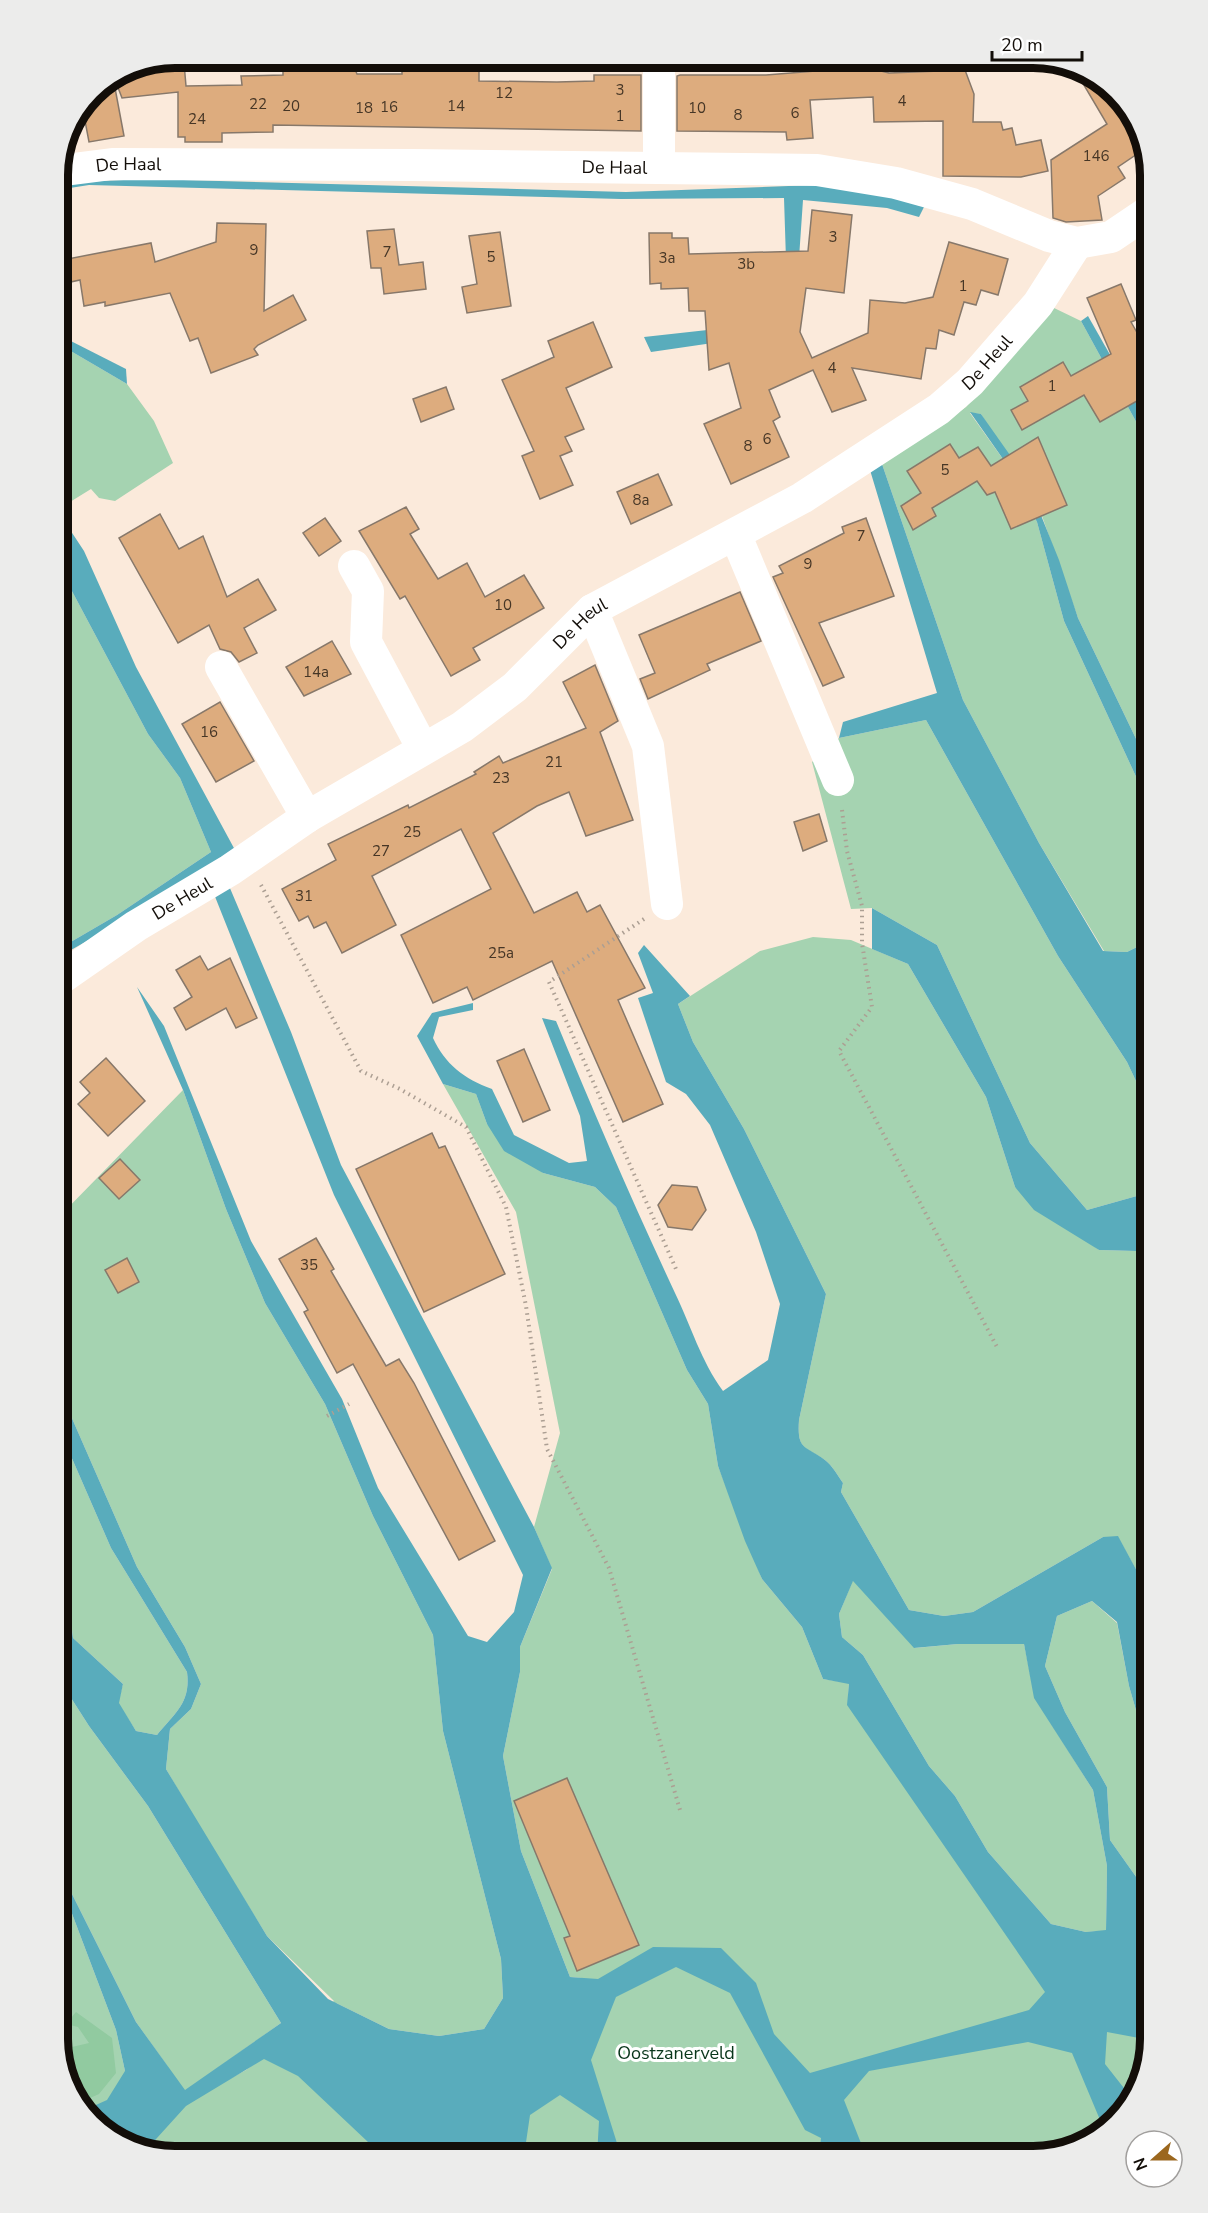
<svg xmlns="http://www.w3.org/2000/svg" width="1208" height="2213" font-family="'Nunito Sans',sans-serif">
  <rect width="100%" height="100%" fill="#fbeadb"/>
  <!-- green -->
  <g fill="#a5d3b1">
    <path d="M1052,307L1081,321L1151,449V770L1078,618L1042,516L981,414L970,413L1010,469L1037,522L1064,621L1151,809V940L1127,952L1104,951L1039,843L963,700L882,464L966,407Z"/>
    <path d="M57,343L127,384L154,421L173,463L115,501L99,498L91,489L57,510Z"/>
    <path d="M57,563L148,734L180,778L211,852L117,915L57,950V800L66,758L57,741Z"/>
    <path d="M926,720L1058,956L1127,1062L1151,1113V1192L1087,1210L1030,1143L937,945L872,908L851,909L812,762L839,738Z"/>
    <path d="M813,937L851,940L908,964L986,1097L1015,1187L1099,1250L1136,1251L1151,1266V1597L1118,1537H1103L973,1612L944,1616L909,1610L841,1492L843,1483C838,1476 832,1465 825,1460C804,1446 797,1450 799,1420L826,1294L744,1129L693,1042L678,1004L760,951Z"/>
    <path d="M443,1084L476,1094L487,1124L543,1173L595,1187L616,1207L687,1370L708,1404L718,1466L762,1579L802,1627L823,1679L849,1683L848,1705L1046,1992L1151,2039L1131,2104L1079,2147L1033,2156H167L109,2136L66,2084L57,2038V1874L116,2030L125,2071L168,2067L136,2022L57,1864V1676L89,1726L148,1806L281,2023L191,2087L220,2084L246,2070L334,2001L267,1936L204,1834L166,1769L170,1729L191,1709L201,1684L185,1647L137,1567L57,1384V1219L183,1090L226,1209L265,1303L325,1404L373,1516L433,1635L443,1731L501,1959L503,1998L484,2029L439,2036L389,2029L336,2003L362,2025L451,2052L582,1978L570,1977L521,1851L503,1756L520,1672V1647L552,1569L534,1527L560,1433L516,1212Z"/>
    <path d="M57,1424L111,1548L187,1672C191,1703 175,1713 157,1735L136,1731L118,1703L123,1684L73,1638L69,1608L57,1599Z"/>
    <path d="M853,1580L915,1648L958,1644H1024L1035,1698L1093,1790L1107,1866L1106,1931L1086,1932L1051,1924L988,1852L955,1796L929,1766L863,1655L842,1637L839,1614Z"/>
    <path d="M1092,1601L1117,1623L1129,1686L1151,1762V1887L1144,1888L1110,1840L1107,1787L1065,1712L1045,1666L1057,1616Z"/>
  </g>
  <!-- forest -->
  <path fill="#91caa0" d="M76,2012L112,2038L116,2073L99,2094L81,2102L66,2084L59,2050L89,2043L78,2027L66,2024Z"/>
  <!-- water -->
  <g fill="#59acbc" fill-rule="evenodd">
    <path d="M146,179L626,192L815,185L927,201L919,217L887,208L803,200L794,331L651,352L644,337L788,321L784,198L621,199L89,185L57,190V183Z"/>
    <path d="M1088,316L1151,427V449L1081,321Z"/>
    <path d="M57,334L126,369L127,384L57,343Z"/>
    <path d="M970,412L981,414L1026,478L1059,560L1078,618L1151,770V809L1064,621L1037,522L1010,469Z"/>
    <path d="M882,464L963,700L1039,843L1103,951L1127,952L1151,940V994L1140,1005L1151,1018V1113L1127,1062L1058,956L926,720L839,738L843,722L937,693L870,470Z"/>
    <path d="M57,510L84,551L136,667L235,850L221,867L291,1032L341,1165L534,1527L552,1568L520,1647V1672L503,1756L521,1851L570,1977L598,1979L653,1947L721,1948L756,1983L774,2034L810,2073L1029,2010L1045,1992L847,1705L849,1684L823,1679L802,1627L762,1579L745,1541L718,1466L708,1404L687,1370L616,1207L595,1187L543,1173L504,1151L487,1124L476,1094L443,1084L417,1036L432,1013L473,1003V1010L439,1017L433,1038C445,1064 464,1079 492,1089L514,1135L569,1163L587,1161L580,1116L542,1018L556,1021C594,1113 633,1203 675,1293C691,1326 701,1361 723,1391L768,1360L780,1304L756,1232L710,1125L686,1094L666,1082L638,998L653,993L638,953L644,945L690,996L678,1004L693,1042L744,1129L826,1294L799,1420C797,1450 804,1445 825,1460C832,1465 838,1476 843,1483L841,1492L909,1610L944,1616L973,1612L1103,1537L1118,1536L1151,1597V1762L1129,1686L1117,1622L1092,1601L1057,1616L1045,1666L1065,1712L1107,1787L1110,1840L1144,1888L1151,1887V2039L1148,2047L1139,2038L1107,2032L1105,2064L1127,2092L1130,2104L1103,2127L1072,2053L1028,2042L869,2071L844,2100L866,2156H819L821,2138L805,2130L730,1993L676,1967L616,1997L591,2060L621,2156H597L599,2121L560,2095L530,2115L524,2156H373L368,2142L298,2076L264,2059L186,2106L147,2149L109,2136L87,2109L107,2100L125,2071L116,2030L57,1874V1864L136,2022L185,2090L281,2023L148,1806L89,1726L57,1676V1599L69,1608L73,1638L123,1684L119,1703L136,1731L157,1735C175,1713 191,1703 187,1672L111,1548L57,1424V1384L137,1567L185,1647L201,1684L191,1709L170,1729L166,1769L267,1936L328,1999L389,2029L439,2036L484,2029L503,1998L501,1959L443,1731L433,1635L373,1516L325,1404L265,1303L226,1209L183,1090L137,987L164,1026L251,1241L342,1399L378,1488L468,1636L487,1642L514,1612L523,1575L334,1195L204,869L142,910L71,950L57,961V950L117,915L211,852L180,778L148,734L57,563ZM853,1581L914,1648L958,1644H1024L1034,1698L1093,1790L1107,1866L1106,1930L1086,1932L1051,1924L988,1852L955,1796L929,1766L863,1655L842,1637L839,1614Z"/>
    <path d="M872,908L937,945L1030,1143L1087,1210L1151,1192V1266L1136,1251L1099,1250L1034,1210L1015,1187L986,1097L908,964L872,949Z"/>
  </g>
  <!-- building -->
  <g fill="#ddac7e" stroke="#87786a" stroke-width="1.5">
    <path d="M311,57H350L357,74H402V57H443V70H479V81L557,82L594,81V75H641V131L273,125V132L222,133V142H185V137H178V92L122,98L114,77L130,66L165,59V65L184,63L186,86L242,85L241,76L283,75V71H317Z"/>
    <path d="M865,67L889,73L965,70L974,94L973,122H1001L1003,130L1012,128L1016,145L1041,140L1048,171L1021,177L943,176V121L874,122L873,97L810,100L813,138L787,140L786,132L677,131V76L680,75H766Z"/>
    <path d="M1075,70L1105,81L1142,129L1146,148L1118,167L1125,178L1098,196L1102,220L1066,222L1053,218L1051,160L1107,124Z"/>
    <path d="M115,88L124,136L89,142L82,105L92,92Z"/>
    <path d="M812,210L852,215L844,293L806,288L800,332L812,358L868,333L870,300L905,303L933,297L949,242L1008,259L998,295L981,290L976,305L964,302L954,335L939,330L936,349L926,348L921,379L852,368L866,400L832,412L813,370L769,390L780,417L773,421L789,457L731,484L704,424L741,408L729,363L709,370L705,311H689L688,288L661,289V283L650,284L649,233H672V238H688L689,254L808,251Z"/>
    <path d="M217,223L266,224L264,311L293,295L306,320L258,345L254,349L258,355L211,373L198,338L190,341L170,293L105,306V302L84,306L80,280L57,285V261L151,243L155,262L216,242Z"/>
    <path d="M394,229L399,265L423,262L426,289L384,294L381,268H371L367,231Z"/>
    <path d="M500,232L511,306L467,313L462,287L477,284L469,236Z"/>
    <path d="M1121,284L1136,320L1131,322L1151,357V393L1100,422L1084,395L1022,430L1011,410L1028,401L1020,387L1063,362L1071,376L1111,354L1087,298Z"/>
    <path d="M593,322L612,367L566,388L584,429L565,437L572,451L560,456L573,485L540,499L522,456L534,451L502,380L554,357L548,341Z"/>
    <path d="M446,387L454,409L421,422L413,399Z"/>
    <path d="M1038,437L1067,505L1011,529L995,492L987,495L977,481L932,508L936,516L913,530L901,506L921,493L907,471L950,444L959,458L978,447L991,466Z"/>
    <path d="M658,474L672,505L631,524L617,492Z"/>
    <path d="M406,507L419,529L410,534L438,579L467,563L485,597L524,575L544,608L473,648L480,660L451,676L405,596L400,599L359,531Z"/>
    <path d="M160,514L179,549L203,536L227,597L258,579L276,610L244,628L257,653L239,662L231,652L220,649L209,625L178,643L119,538Z"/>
    <path d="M325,518L341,541L319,556L303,533Z"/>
    <path d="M866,518L894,596L819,623L844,677L823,686L773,577L783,573L779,566L844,533L842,527Z"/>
    <path d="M740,592L761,641L707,664L710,670L648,699L640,679L655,673L639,635Z"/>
    <path d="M332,641L351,674L304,696L286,667Z"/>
    <path d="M595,665L618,721L600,732L633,820L586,836L569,792L537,806L493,833L534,913L577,892L587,912L600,905L645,988L618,1000L663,1104L623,1122L552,961L473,1000L467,987L433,1003L401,935L491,889L461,829L372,876L396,925L342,953L326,922L314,928L308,916L299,921L282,889L336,860L328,844L408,805L409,808L476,774L474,772L499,756L503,763L586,728L563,682Z"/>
    <path d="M220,702L254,761L216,782L182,724Z"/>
    <path d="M819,814L827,841L803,851L794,822Z"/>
    <path d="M200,956L208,970L230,958L257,1018L236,1028L226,1008L186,1030L174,1008L192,997L176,970Z"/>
    <path d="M524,1049L550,1110L523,1122L497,1061Z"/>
    <path d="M106,1058L145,1101L108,1136L78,1104L90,1093L80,1082Z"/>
    <path d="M432,1133L439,1148L445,1146L505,1274L424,1312L356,1169Z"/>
    <path d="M120,1159L140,1180L119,1199L99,1178Z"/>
    <path d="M672,1185L697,1187L706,1210L692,1230L668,1227L658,1205Z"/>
    <path d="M316,1238L334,1269L331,1271L386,1366L399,1359L414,1383L495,1541L459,1560L353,1364L337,1373L304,1312L308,1310L279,1259Z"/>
    <path d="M127,1258L139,1282L118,1293L105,1270Z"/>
    <path d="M567,1778L639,1945L577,1971L564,1938L570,1936L514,1801Z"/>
  </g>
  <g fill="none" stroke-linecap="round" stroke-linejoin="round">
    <!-- path -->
    <g stroke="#ac9f93" stroke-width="4" stroke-dasharray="1.5 4.5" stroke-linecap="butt">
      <path d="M842,810L847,851L862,906V943L872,1007L839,1051L997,1347"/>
      <path d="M261,885L361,1071L400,1089L466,1127L506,1207L526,1306L547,1449L609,1568L680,1810"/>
      <path d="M644,919L549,982L676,1269"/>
      <path d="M327,1416L349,1404"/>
    </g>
    <!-- minor -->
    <g stroke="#fff" stroke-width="32">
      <path d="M659,57V167"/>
      <path id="s1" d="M57,171L112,164L413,165L817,170L896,183L972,204L1049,236L1077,243L1111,237L1151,210"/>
      <path d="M736,536L838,780"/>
      <path d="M354,566L368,591L366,642L423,749"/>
      <path d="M592,610L648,746L667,904"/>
      <path d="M221,667L307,817"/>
      <path id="s2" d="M57,981L136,926L230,870L307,817L462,727L515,687L592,610L802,498L939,409L970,382L1038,304L1077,243"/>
    </g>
  </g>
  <g text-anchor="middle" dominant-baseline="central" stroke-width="6" stroke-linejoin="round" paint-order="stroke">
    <!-- number labels -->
    <g font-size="15" fill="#463626">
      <text x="620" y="90">3</text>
      <text x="504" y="93">12</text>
      <text x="902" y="101">4</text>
      <text x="258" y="104">22</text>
      <text x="291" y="106">20</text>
      <text x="456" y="106">14</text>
      <text x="389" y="107">16</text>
      <text x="364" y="108">18</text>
      <text x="697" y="108">10</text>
      <text x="795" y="113">6</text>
      <text x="738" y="115">8</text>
      <text x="620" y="116">1</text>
      <text x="197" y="119">24</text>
      <text x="1096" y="156">146</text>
      <text x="833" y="237">3</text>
      <text x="254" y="250">9</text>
      <text x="387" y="252">7</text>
      <text x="491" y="257">5</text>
      <text x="667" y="258">3a</text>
      <text x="746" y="264">3b</text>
      <text x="963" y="286">1</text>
      <text x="832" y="368">4</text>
      <text x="1052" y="386">1</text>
      <text x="767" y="439">6</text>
      <text x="748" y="446">8</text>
      <text x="945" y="470">5</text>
      <text x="641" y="500">8a</text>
      <text x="861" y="536">7</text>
      <text x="808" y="564">9</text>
      <text x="503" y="605">10</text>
      <text x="316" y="672">14a</text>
      <text x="209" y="732">16</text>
      <text x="554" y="762">21</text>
      <text x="501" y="778">23</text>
      <text x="412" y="832">25</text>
      <text x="381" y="851">27</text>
      <text x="304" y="896">31</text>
      <text x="501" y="953">25a</text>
      <text x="309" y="1265">35</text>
    </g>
    <!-- street labels -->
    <g font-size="18" fill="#130e09" stroke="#fff">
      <text stroke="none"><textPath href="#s1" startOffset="72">De Haal</textPath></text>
      <text stroke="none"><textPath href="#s1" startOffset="558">De Haal</textPath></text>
      <text stroke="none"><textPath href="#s2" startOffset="1122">De Heul</textPath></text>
      <text stroke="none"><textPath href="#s2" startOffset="636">De Heul</textPath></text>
      <text stroke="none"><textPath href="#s2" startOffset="150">De Heul</textPath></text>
    </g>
    <!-- park labels -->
    <g font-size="18" fill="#09361b" stroke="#fff">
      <text x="676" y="2053">Oostzanerveld</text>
    </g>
  </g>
  <!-- crop -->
  <path d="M0 0H1208V2213H0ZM175 68H1033A107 107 0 0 1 1140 175V2039A107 107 0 0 1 1033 2146H175A107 107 0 0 1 68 2039V175A107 107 0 0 1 175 68Z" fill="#ececeb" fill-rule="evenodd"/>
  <path fill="none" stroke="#130e09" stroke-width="8" d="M175 68H1033A107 107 0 0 1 1140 175V2039A107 107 0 0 1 1033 2146H175A107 107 0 0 1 68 2039V175A107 107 0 0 1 175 68Z"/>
  <!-- north arrow -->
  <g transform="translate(1154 2159) rotate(249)"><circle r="28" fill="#ffffff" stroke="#a19f9d" stroke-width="1.5"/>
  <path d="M0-4.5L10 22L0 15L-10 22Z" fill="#9b671e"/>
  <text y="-9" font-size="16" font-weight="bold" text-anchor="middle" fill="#130e09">N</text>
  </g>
  <!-- scale -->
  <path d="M992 51v9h90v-9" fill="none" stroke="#130e09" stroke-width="3"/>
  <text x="1001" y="51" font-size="18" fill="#130e09" stroke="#ffffff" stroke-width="4.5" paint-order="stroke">20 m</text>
</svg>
